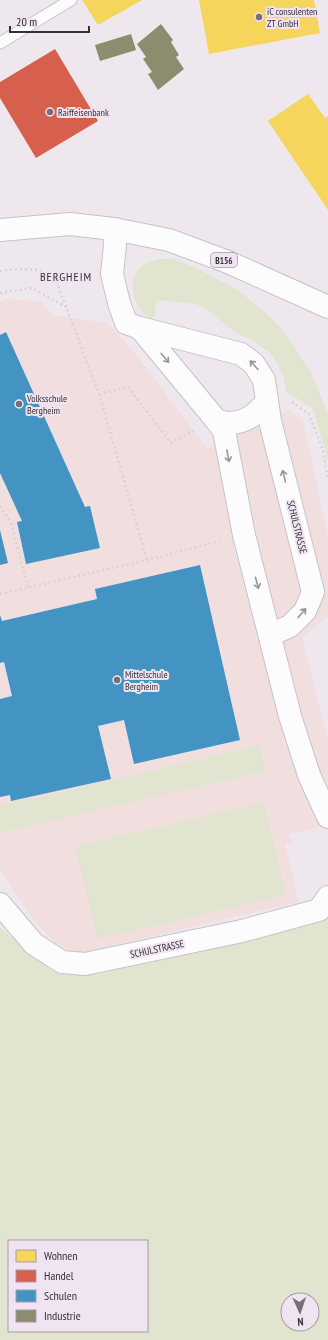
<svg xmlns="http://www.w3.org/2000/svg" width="328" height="1340" viewBox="0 0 328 1340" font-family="'PT Sans Narrow',sans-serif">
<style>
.education{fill:#f1dfe0}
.green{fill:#e1e4cf;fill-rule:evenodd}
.homes{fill:#f6d55c}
.shops{fill:#d6604d}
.schools{fill:#4393c3}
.industry{fill:#8c8c6e}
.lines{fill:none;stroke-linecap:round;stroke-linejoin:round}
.service-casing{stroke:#c8c2c8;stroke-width:13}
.minor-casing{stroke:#c8c2c8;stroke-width:24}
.primary-casing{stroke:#c8c2c8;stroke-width:24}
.path{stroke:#d6d4d6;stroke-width:2.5;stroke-dasharray:2 3;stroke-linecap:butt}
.service{stroke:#fcfcfc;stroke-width:11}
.minor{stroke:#fcfcfc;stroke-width:22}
.primary{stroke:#fcfcfc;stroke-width:22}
.oneway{stroke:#989698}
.poi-dot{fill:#767076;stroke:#f1e4f2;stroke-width:1.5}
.labels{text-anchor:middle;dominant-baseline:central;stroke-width:4;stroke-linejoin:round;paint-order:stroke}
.shield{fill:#f1e4f2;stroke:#6d666e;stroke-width:1}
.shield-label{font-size:9px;font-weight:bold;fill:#353035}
.poi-label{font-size:10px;fill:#353035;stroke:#f1e4f2;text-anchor:start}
.street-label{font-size:10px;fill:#353035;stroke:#f1e4f2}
.quarter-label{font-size:12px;letter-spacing:1px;fill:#353035;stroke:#f1e4f2}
</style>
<rect width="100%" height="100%" fill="#eee8ee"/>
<polygon class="education" points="6,299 40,301 53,315 108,323 138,357 207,449 288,410 303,420 328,537 328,617 302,638 328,739 328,782 325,783 328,790 328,825 289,834 291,843 285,844 299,902 77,954 55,943 34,920 12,889 0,868 0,302"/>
<g class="green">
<path d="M 159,259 L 174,259 L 200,270 L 236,289 L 263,310 L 283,330 L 312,374 L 326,410 L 328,417 L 328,460 L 313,409 L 298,399 L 286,393 L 284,377 L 277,363 L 270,353 L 252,340 L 236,333 L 208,310 L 196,304 L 159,300 L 155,304 L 156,317 L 151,319 C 147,315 142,312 139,308 C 132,298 130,281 137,271 C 142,264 152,261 159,259 Z"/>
<polygon points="260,746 265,771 0,833 0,806"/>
<polygon points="264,802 286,895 98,939 75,847"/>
<path d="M 328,915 L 328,1340 L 0,1340 L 0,928 L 51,967 L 95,975 L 310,925 ZM 9,1241 L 147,1241 L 147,1331 L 9,1331 ZM 288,1300 L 312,1300 L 312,1324 L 288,1324 Z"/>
</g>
<g class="homes">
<polygon points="82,0 142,0 98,25"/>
<polygon points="199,0 314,0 320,33 209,54"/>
<polygon points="308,94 325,118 328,116 328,210 268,121"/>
</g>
<polygon class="shops" points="55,49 98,121 36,158 0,98 0,82"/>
<g class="schools">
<polygon points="6,332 85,507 90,506 100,548 26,564 17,522 22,521 0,473 0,335"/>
<polygon points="0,530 8,563 0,565"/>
<polygon points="200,565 240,740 134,764 124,720 98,726 111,779 11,801 10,795 0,797 0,699 12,696 4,662 0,663 0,615 2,621 97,599 95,589"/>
</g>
<g class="industry">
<polygon points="161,24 173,40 171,42 179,55 176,57 184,69 158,90 148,74 152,72 143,59 146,57 137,44"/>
<polygon points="131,34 136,50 100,61 95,45"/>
</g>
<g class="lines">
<defs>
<polyline id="service" points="0,43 71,0"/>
<g id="minor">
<polyline points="114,229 115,245 112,274 119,303 126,323 140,328 241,354 254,364 264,380 270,421 313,592 305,611 290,626 270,635"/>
<path d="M 140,328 L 216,420 C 220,421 225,423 229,423 C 247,423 257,413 267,401"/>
<polyline points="216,420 224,431 244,535 290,716 309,775 328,817"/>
<polyline points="0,904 34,944 62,962 85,964 242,931 319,910 328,897"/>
</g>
<polyline id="primary" points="0,230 70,224 114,229 169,240 228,262 328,307"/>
</defs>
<use href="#service" class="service-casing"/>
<use href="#minor" class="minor-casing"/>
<use href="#primary" class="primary-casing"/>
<g class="path">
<path d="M 0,271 C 12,269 38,267 48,274 C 51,276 54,280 57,283 L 99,394 L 147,560"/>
<polyline points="0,293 32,288 66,307"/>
<polyline points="99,394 128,387 171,443 194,431"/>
<polyline points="292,402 309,414 323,450 328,479"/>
<polyline points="0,506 11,523 28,587"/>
<polyline points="0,594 147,560 220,541"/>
</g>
<use href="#service" class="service"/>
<use href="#minor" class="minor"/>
<use href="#primary" class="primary"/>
</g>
<defs><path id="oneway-shaft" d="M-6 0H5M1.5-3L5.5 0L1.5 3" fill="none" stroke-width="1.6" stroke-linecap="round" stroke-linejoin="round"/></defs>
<g class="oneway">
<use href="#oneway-shaft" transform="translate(165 358) rotate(50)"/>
<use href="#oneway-shaft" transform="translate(254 365) rotate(-132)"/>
<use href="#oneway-shaft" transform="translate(228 456) rotate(79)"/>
<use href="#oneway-shaft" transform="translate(284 476) rotate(-104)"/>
<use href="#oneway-shaft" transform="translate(257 583) rotate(75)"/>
<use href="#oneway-shaft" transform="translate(302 613) rotate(-49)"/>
</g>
<g class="poi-dot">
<circle cx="259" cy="17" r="4"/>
<circle cx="50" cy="112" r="4"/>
<circle cx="19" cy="404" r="4"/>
<circle cx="117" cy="680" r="4"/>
</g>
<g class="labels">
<rect class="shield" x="211" y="253" width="26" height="14" rx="3"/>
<g class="shield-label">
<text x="224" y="260">B156</text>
</g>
<g class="poi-label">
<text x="267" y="11">iC consulenten<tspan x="267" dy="12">ZT GmbH</tspan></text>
<text x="58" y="112">Raiffeisenbank</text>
<text x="27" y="398">Volksschule<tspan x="27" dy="12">Bergheim</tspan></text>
<text x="125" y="674">Mittelschule<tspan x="125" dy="12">Bergheim</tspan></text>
</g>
<g class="street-label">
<text transform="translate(297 527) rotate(76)">SCHULSTRASSE</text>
<text transform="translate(157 949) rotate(-12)">SCHULSTRASSE</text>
</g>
<g class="quarter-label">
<text x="66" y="276">BERGHEIM</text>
</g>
</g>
<rect x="8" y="1240" width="140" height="92" fill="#f1e4f2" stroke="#a69ca6"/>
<rect x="16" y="1250" width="20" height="12" fill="#f6d55c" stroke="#a69ca6"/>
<text x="44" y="1260" font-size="12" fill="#353035">Wohnen</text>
<rect x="16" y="1270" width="20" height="12" fill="#d6604d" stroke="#a69ca6"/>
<text x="44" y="1280" font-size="12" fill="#353035">Handel</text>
<rect x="16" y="1290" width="20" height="12" fill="#4393c3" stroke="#a69ca6"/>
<text x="44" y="1300" font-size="12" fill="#353035">Schulen</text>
<rect x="16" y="1310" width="20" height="12" fill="#8c8c6e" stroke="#a69ca6"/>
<text x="44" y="1320" font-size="12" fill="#353035">Industrie</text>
<g transform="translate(300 1312) rotate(177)"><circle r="19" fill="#f1e4f2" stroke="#a69ca6"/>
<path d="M0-3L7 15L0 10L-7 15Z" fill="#767076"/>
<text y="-6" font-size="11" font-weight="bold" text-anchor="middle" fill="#353035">N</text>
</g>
<path d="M10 26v6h79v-6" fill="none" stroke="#353035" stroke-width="2"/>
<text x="16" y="26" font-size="12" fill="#353035" stroke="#f1e4f2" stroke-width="3" paint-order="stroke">20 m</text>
</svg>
